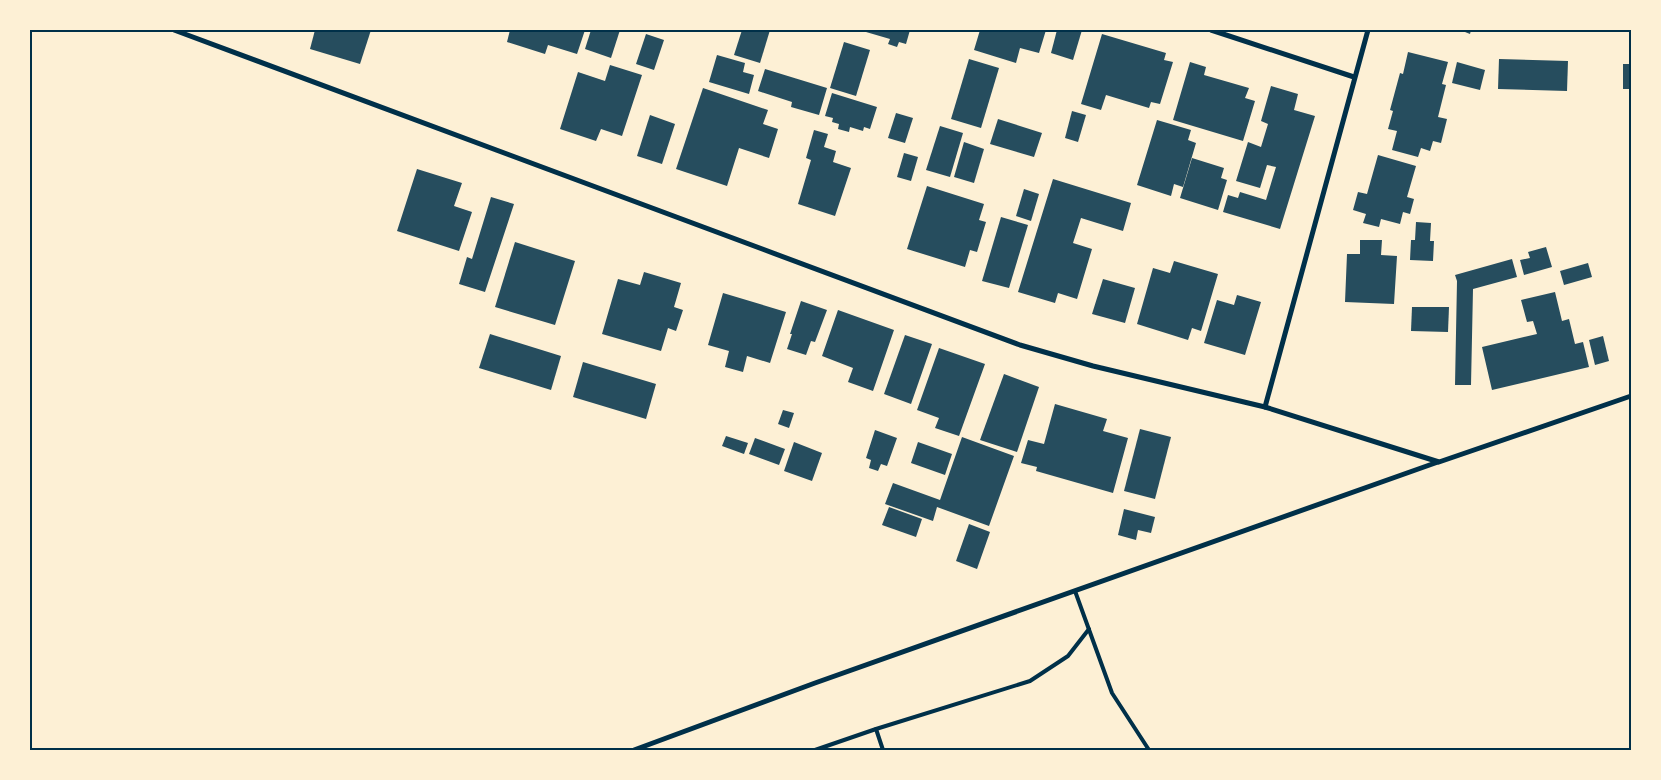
<svg xmlns="http://www.w3.org/2000/svg" width="1661" height="780" viewBox="0 0 1661 780" font-family="Raleway,sans-serif">
<style>
.building{fill:#264d5e}
.lines{fill:none;stroke-linecap:round;stroke-linejoin:round}
.service{stroke:#003049;stroke-width:4}
.minor{stroke:#003049;stroke-width:5}
.neatline{fill:none;stroke:#003049;stroke-width:2}
</style>
<rect width="100%" height="100%" fill="#fdf0d5"/>
<g class="building">
<polygon points="315,30 371,30 360,64 310,49"/>
<polygon points="510,30 585,30 577,54 548,45 545,54 507,42"/>
<polygon points="591,30 620,30 611,58 585,49"/>
<polygon points="742,30 770,30 760,63 734,55"/>
<polygon points="866,30 910,30 906,44 899,42 897,47 888,44 890,39 866,32"/>
<polygon points="980,30 1046,30 1039,53 1020,48 1016,63 974,50"/>
<polygon points="1057,30 1082,30 1073,60 1051,53"/>
<polygon points="1460,30 1471,30 1470,34"/>
<polygon points="646,34 664,40 654,70 636,64"/>
<polygon points="1102,34 1166,53 1164,60 1173,62 1160,104 1151,102 1149,108 1106,95 1101,110 1081,104"/>
<polygon points="844,42 870,50 856,96 830,88"/>
<polygon points="1408,52 1448,62 1442,84 1446,85 1438,117 1447,119 1441,143 1433,141 1430,151 1421,148 1418,157 1392,150 1397,131 1388,129 1393,111 1390,110 1400,73 1403,74"/>
<polygon points="717,55 745,63 743,72 754,75 749,94 709,82"/>
<polygon points="969,59 999,68 981,128 951,119"/>
<polygon points="1499,59 1568,61 1567,91 1498,89"/>
<polygon points="1190,62 1206,67 1204,75 1249,88 1245,98 1255,101 1243,141 1173,120"/>
<polygon points="1457,62 1485,70 1480,90 1452,83"/>
<rect x="1623" y="64" width="8" height="25"/>
<polygon points="610,65 642,75 622,136 601,129 596,141 560,129 578,72 605,81"/>
<polygon points="765,69 827,88 819,115 791,107 792,102 758,91"/>
<polygon points="1271,86 1298,94 1294,110 1315,116 1280,229 1223,212 1228,195 1238,198 1240,192 1266,200 1276,167 1267,165 1260,188 1236,181 1248,142 1261,147 1268,124 1261,121"/>
<polygon points="703,88 768,110 763,124 778,129 769,158 739,148 727,186 676,169"/>
<polygon points="832,93 877,107 870,129 864,127 863,131 850,127 849,132 838,129 839,124 832,122 833,118 825,116"/>
<polygon points="1072,111 1086,115 1078,142 1065,138"/>
<polygon points="896,113 913,118 905,143 888,138"/>
<polygon points="650,115 675,124 662,164 637,156"/>
<polygon points="998,119 1042,133 1034,157 990,144"/>
<polygon points="1157,120 1191,130 1188,140 1196,143 1183,187 1174,184 1171,196 1137,185"/>
<polygon points="940,126 963,133 950,177 926,170"/>
<polygon points="814,130 828,134 824,147 836,151 833,162 851,168 835,216 798,204 811,160 806,158"/>
<polygon points="964,142 984,149 974,183 954,177"/>
<polygon points="904,153 918,157 911,181 897,177"/>
<polygon points="1378,155 1416,166 1407,197 1414,199 1410,214 1403,212 1400,224 1381,219 1379,227 1363,223 1366,214 1353,210 1358,192 1367,194"/>
<polygon points="1192,158 1224,168 1221,178 1227,180 1218,210 1180,198"/>
<polygon points="417,169 462,183 454,206 472,212 459,251 397,231"/>
<polygon points="1053,179 1131,203 1123,231 1081,218 1073,243 1092,249 1077,299 1058,293 1055,303 1018,292"/>
<polygon points="927,186 984,204 979,220 986,222 977,252 970,250 965,267 907,249"/>
<polygon points="1024,189 1039,194 1031,221 1016,216"/>
<polygon points="491,197 514,204 485,292 459,284 467,257 472,259"/>
<polygon points="1001,217 1028,225 1009,288 982,281"/>
<polygon points="1416,222 1431,223 1430,241 1434,241 1433,261 1410,260 1411,240 1415,240"/>
<polygon points="1360,240 1382,240 1381,255 1397,256 1394,304 1345,302 1347,254 1360,254"/>
<polygon points="515,242 575,261 555,325 495,307"/>
<polygon points="1546,247 1552,267 1524,275 1520,260 1530,258 1528,252"/>
<polygon points="1512,259 1517,277 1473,289 1471,385 1455,385 1457,281 1455,275"/>
<polygon points="1174,261 1218,274 1201,331 1192,328 1188,340 1137,324 1153,268 1170,273"/>
<polygon points="1588,263 1592,277 1564,285 1560,271"/>
<polygon points="644,272 681,283 674,307 683,310 676,331 668,328 661,351 602,334 618,279 640,285"/>
<polygon points="1103,279 1135,288 1125,323 1092,314"/>
<polygon points="1555,292 1562,321 1569,319 1575,344 1583,342 1589,367 1492,390 1482,347 1537,334 1533,321 1527,322 1521,300"/>
<polygon points="723,293 786,312 770,363 747,356 743,372 725,367 729,351 708,345"/>
<polygon points="1237,295 1261,302 1245,355 1204,343 1217,300 1234,305"/>
<polygon points="801,301 827,310 815,342 811,341 806,355 787,349 792,334 790,334"/>
<polygon points="1412,307 1449,307 1448,332 1411,331"/>
<polygon points="838,310 894,330 873,391 848,382 853,368 822,356"/>
<polygon points="490,334 561,356 551,390 479,368"/>
<polygon points="905,335 932,344 911,404 884,394"/>
<polygon points="1603,336 1609,361 1595,365 1589,340"/>
<polygon points="939,348 985,364 959,436 935,428 939,418 917,410"/>
<polygon points="583,362 656,384 646,419 573,397"/>
<polygon points="1004,374 1039,387 1017,452 980,440"/>
<polygon points="1055,404 1107,419 1103,431 1128,438 1113,493 1036,471 1037,467 1021,463 1028,440 1044,444"/>
<polygon points="783,410 794,413 789,428 778,424"/>
<polygon points="1140,429 1171,437 1155,499 1124,491"/>
<polygon points="875,430 897,438 887,466 881,464 878,471 869,468 871,460 866,458"/>
<polygon points="726,436 748,443 744,454 722,446"/>
<polygon points="962,437 1014,456 989,526 937,507 933,521 885,504 893,483 940,500"/>
<polygon points="755,438 785,449 779,465 749,454"/>
<polygon points="794,442 822,453 812,481 784,471"/>
<polygon points="918,442 952,454 945,475 911,463"/>
<polygon points="889,507 922,519 916,537 882,525"/>
<polygon points="1124,509 1155,517 1151,533 1138,530 1136,540 1118,535"/>
<polygon points="969,524 990,532 977,569 956,561"/>
</g>
<g class="lines">
<g class="service">
<polyline points="1075,591 1112,693 1149,750"/>
<polyline points="876,729 883,750"/>
<polyline points="815,750 876,729 1030,681 1068,656 1089,629"/>
</g>
<g class="minor">
<polyline points="174,30 1020,345 1093,366 1265,407 1439,462 1631,396"/>
<polyline points="1211,30 1354,77"/>
<polyline points="1265,407 1368,30"/>
<polyline points="634,750 815,683 1438,462"/>
</g>
</g>
<rect width="1661" height="780" fill="none" stroke="#fdf0d5" stroke-width="62"/>
<rect x="31" y="31" width="1599" height="718" class="neatline"/>
</svg>
